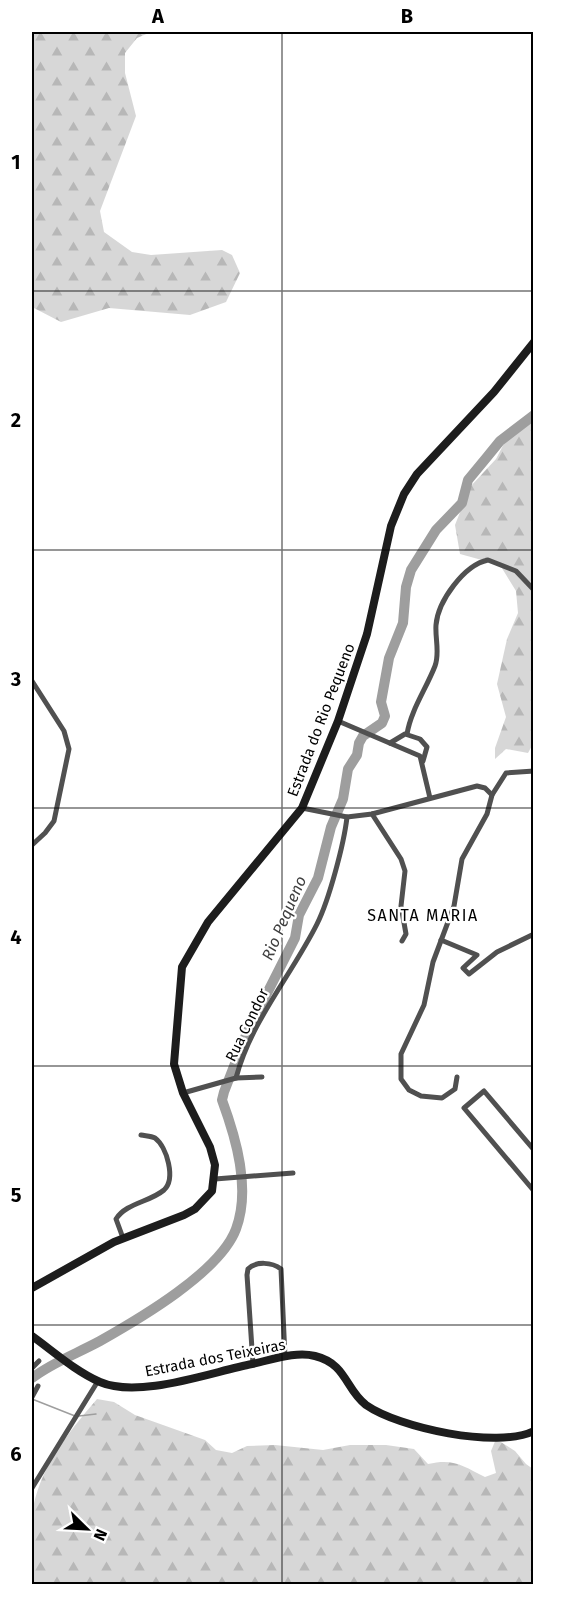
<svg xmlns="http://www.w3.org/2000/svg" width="565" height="1616" viewBox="0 0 565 1616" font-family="'Fira Sans',sans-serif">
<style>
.forest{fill:url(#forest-firs)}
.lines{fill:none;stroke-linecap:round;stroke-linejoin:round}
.stream{stroke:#9e9e9e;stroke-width:1.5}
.river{stroke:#9e9e9e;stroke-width:10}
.street{stroke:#505050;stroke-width:5}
.secondary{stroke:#1d1d1d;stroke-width:8}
.grid{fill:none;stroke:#000;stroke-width:1.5;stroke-opacity:0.55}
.labels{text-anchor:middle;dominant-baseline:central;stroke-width:4.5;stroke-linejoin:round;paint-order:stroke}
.street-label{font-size:15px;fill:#000;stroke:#fff}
.neighbourhood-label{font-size:16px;letter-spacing:1.5px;fill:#000;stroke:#fff}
.water-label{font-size:16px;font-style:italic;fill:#3f3f3f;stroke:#fff}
.neatline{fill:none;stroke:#000;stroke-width:2}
.grid-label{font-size:20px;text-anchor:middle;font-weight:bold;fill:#000}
</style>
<defs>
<pattern id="forest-firs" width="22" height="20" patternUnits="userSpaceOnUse" patternTransform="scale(1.5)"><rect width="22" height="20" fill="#d7d7d7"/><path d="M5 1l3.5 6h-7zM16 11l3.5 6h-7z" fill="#b7b7b7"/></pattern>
</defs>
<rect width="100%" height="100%" fill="#fff"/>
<g class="forest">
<polygon points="32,32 151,32 137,38 125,53 125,73 136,116 100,211 104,232 132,252 151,255 222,250 232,255 240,273 226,302 190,315 109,308 61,322 32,307"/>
<polygon points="533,412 534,742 528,753 506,749 495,759 495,748 506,717 497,684 507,639 518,613 516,591 500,565 460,554 455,525 470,487 496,459 512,428"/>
<path d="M 97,1399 L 114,1402 L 135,1415 L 205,1440 L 216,1450 L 232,1453 L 247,1446 L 275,1445 L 323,1450 L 350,1445 L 386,1445 L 414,1449 L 428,1464 C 454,1458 463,1466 485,1477 L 496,1473 L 491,1451 L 496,1439 L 515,1451 L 526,1464 L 533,1469 L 531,1554 L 533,1584 L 32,1584 C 32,1562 28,1537 32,1515 C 38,1469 68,1433 97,1399 Z"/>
</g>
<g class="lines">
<g class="stream">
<polyline points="32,1399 75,1416"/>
<polyline points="79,1416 96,1414"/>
</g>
<path class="river" d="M 32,1378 C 53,1362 76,1354 100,1341 C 139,1319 220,1272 236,1229 C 251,1189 236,1138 222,1100 L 224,1092 L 246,1035 L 295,938 L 299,915 L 318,878 L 331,827 L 343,799 L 348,769 L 357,755 L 359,743 L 363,736 L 382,723 L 385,716 L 381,702 L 389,658 L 403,623 L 406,587 L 411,570 L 436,530 L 462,503 L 468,480 L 487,457 L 500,441 L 534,415"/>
<g class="street">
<polyline points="32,681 64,731 69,749 54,821 45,833 32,845"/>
<polyline points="338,721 420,756 430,798"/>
<path d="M 407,734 C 411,710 426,689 435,666 C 440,653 435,639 436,625 C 438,601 464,565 488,560 L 516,571 L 534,590"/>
<polyline points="390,743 405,734 420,739 427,747 423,761"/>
<polyline points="302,808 347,817 372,814 477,786 485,788 492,795"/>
<polyline points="372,814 401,859 405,871 401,906 406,934 402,941"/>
<polyline points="441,940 477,955 463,968 469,974 497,952 534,934"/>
<polyline points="457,1077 455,1089 442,1098 421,1096 409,1090 401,1079 401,1054 424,1005 433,962 454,906 462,859 487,814 492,795 506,773 534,771"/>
<path d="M 236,1078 C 251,1021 291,976 317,924 C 329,900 344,844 347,817"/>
<polyline points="183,1093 236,1078 262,1077"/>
<polyline points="534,1150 484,1091 464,1108 534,1191"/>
<polyline points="215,1179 293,1173"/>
<path d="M 123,1238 L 116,1219 C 126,1203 150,1202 164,1190 C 176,1179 167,1147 155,1138 C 151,1136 146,1136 141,1135"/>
<path d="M 253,1364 L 247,1275 L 248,1269 C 256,1261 272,1262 281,1269 L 285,1357"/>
<polyline points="32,1368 39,1361"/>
<polyline points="32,1397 38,1386"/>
<polyline points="32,1488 98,1381"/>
</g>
<g class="secondary">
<polyline points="32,1288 114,1242 184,1215 195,1209 212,1191 215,1165 210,1147 183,1093 174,1064 182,967 208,922 302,808 338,721 367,634 391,526 404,494 417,474 494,392 534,342"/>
<path d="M 32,1336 C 53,1351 75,1371 100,1382 C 139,1399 211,1372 252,1364 C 272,1360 295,1351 315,1356 C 347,1364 345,1389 366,1405 C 399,1428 497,1449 534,1431"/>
</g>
</g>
<path class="grid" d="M 282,32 L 282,1584M 32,291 L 534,291M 32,550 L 534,550M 32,808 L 534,808M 32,1066 L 534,1066M 32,1325 L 534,1325"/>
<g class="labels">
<g class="street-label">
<text transform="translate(321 720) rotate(-69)">Estrada do Rio Pequeno</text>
<text transform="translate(247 1025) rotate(-64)">Rua Condor</text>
<text transform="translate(215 1358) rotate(-11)">Estrada dos Teixeiras</text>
</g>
<g class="neighbourhood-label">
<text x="423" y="915">SANTA MARIA</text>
</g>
<g class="water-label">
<text transform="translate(284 918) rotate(-67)">Rio Pequeno</text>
</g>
</g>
<rect width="565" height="1616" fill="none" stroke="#ffffff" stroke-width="66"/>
<g transform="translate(87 1529) rotate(114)" stroke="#ffffff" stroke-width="4.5" paint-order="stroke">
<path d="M0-4.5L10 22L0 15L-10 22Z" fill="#000000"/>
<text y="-9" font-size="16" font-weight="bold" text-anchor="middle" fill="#000000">N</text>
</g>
<rect x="33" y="33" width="499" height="1550" class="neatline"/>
<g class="grid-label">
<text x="158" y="23">A</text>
<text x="407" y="23">B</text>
<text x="16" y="169">1</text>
<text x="16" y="427">2</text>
<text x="16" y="686">3</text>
<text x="16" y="944">4</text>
<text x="16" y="1202">5</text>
<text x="16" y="1461">6</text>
</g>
</svg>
